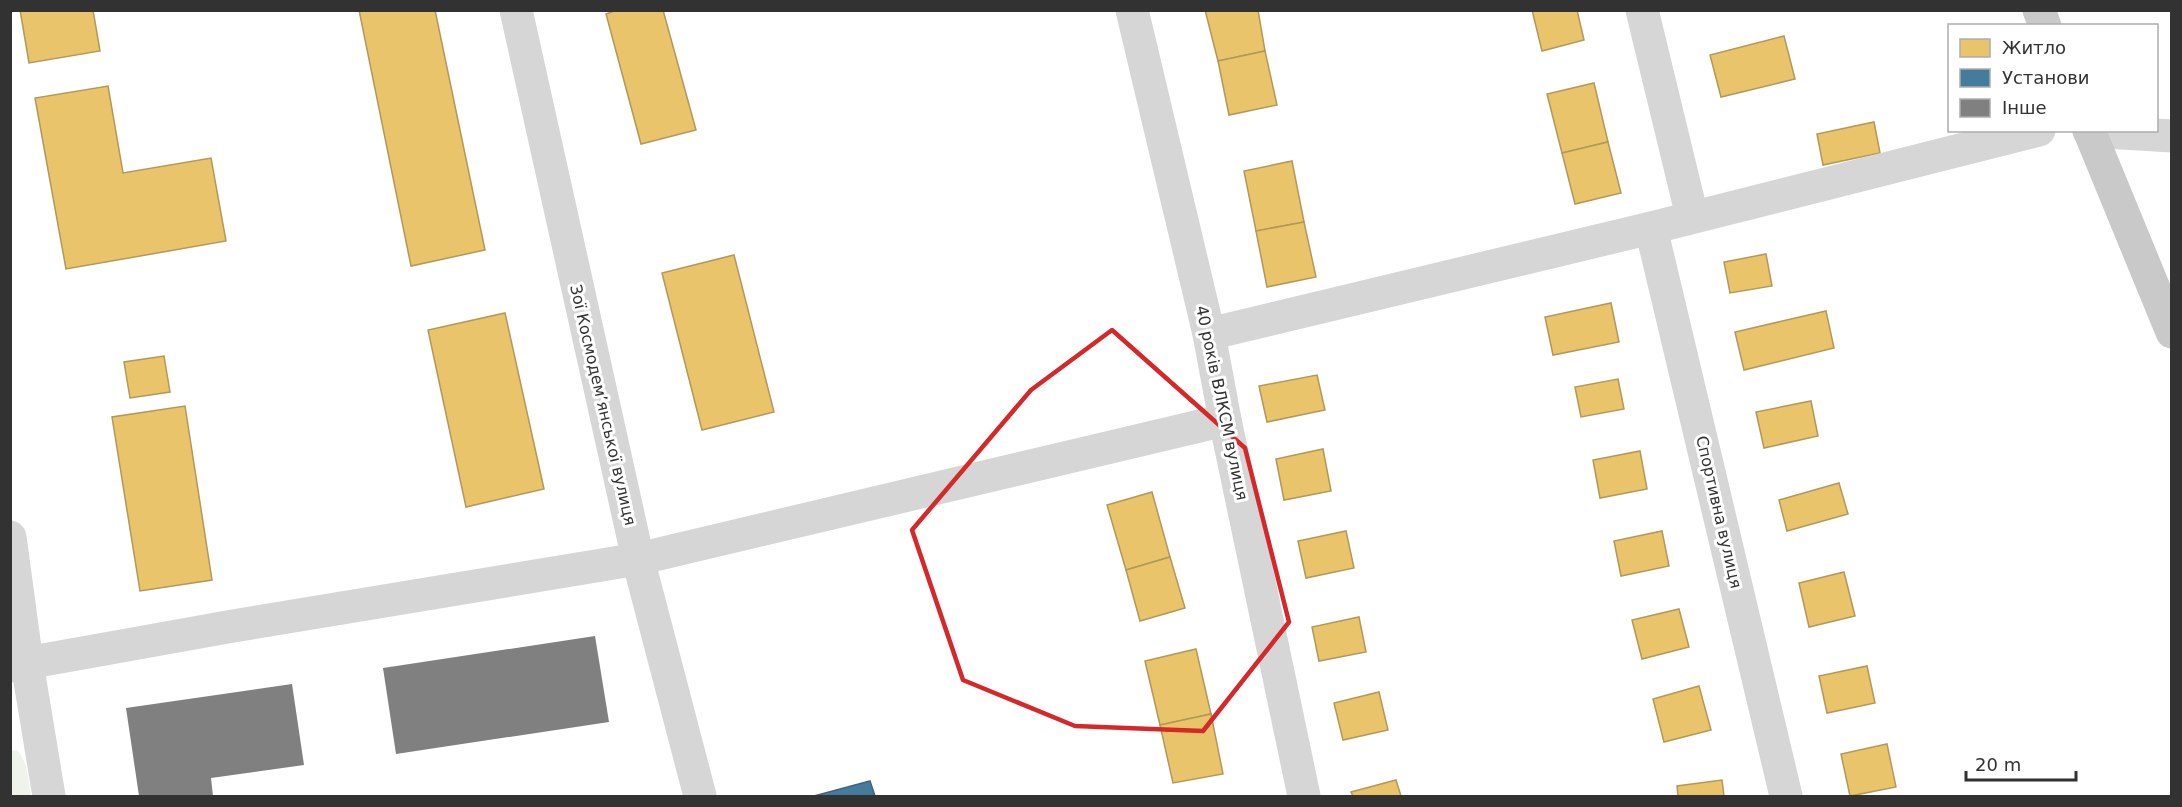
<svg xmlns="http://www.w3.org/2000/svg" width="2182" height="807" viewBox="0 0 2182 807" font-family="'DejaVu Sans',sans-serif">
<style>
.green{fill:#f0f2ec}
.homes{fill:#e9c46a;stroke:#b29859;stroke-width:1.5}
.public{fill:#457b9d;stroke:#3f657d;stroke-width:1.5}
.building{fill:#808080}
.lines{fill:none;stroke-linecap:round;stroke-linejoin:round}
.minor{stroke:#d6d6d6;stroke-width:33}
.major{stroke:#c9c9c9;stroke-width:33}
.marked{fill:none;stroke:#d62828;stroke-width:4.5;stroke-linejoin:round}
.labels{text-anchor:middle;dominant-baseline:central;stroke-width:6;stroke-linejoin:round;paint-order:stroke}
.street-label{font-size:16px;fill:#323232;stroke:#fff}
</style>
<rect width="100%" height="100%" fill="#fff"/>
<path class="green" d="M 17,750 C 28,762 28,780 31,796 L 11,796 L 11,751 Z"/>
<g class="homes">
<polygon points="20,10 93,10 100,51 29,63"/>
<polygon points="359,10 435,10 485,250 411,266"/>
<polygon points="617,10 663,10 696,130 641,144 606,14"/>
<polygon points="1205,10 1258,10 1265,51 1218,61"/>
<polygon points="1532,10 1577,10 1584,40 1542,51"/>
<polygon points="1784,36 1795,79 1721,97 1710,55"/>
<polygon points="1265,51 1277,105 1229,115 1218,61"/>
<polygon points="1594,83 1608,142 1562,153 1547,94"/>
<polygon points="108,86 123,173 211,158 226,241 66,269 35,98"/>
<polygon points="1874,122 1880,153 1823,165 1817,134"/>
<polygon points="1608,142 1621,193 1575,204 1562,153"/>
<polygon points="1292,161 1304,222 1256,231 1244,171"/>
<polygon points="1304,222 1316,277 1267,287 1256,231"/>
<polygon points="1766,254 1772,286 1730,293 1724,262"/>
<polygon points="734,255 774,412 702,430 662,273"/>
<polygon points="1611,303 1619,342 1553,355 1545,317"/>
<polygon points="1826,311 1834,348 1744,370 1735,332"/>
<polygon points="505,313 544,489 466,507 428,330"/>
<polygon points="164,356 170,392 130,398 124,362"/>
<polygon points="1317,375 1325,410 1267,422 1259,386"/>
<polygon points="1618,379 1624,409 1581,417 1575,387"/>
<polygon points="1811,401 1818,436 1764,448 1756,412"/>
<polygon points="185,406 212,580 140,591 112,417"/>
<polygon points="1323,449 1331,491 1284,500 1276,459"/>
<polygon points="1640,451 1647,489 1600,498 1593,460"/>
<polygon points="1839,483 1848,514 1787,531 1779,500"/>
<polygon points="1152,492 1170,557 1126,570 1107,505"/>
<polygon points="1346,531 1354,568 1306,578 1298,541"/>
<polygon points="1662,531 1669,566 1621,576 1614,541"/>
<polygon points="1170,557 1185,608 1140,621 1126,570"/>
<polygon points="1844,572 1855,616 1809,627 1799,583"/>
<polygon points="1679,609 1689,647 1642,659 1632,620"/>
<polygon points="1359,617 1366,652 1319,661 1312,627"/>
<polygon points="1196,649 1211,714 1160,725 1145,661"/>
<polygon points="1867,666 1875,703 1827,713 1819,676"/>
<polygon points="1699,686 1711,730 1664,742 1653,699"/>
<polygon points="1379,692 1388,730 1343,740 1334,703"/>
<polygon points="1211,714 1223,774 1173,783 1160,725"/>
<polygon points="1887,744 1896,787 1850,796 1841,754"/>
<polygon points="1396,780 1401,796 1353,796 1351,792"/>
<polygon points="1722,780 1724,796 1678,796 1677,786"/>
</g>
<polygon class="public" points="870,781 875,796 814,796"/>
<g class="building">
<polygon points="595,636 609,722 396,754 383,668"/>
<polygon points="292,684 304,765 211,778 213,796 139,796 126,708"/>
</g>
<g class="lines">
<g class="minor">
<polyline points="516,10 638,559 700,796"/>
<polyline points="1132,10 1209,334 1225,420 1304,796"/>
<polyline points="1642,10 1692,216"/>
<polyline points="2089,131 2172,136"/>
<polyline points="1651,228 1786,796"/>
<polyline points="1209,334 1651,228 2039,130"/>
<polyline points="10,537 27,663 49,796"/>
<polyline points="10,666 233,626 638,559 1225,420"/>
</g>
<g class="major">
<polyline points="2039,10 2045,26"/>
<polyline points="2089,130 2172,332"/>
</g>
</g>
<path class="marked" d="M 1112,330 L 1245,448 L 1289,622 L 1203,731 L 1075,726 L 963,680 L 912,530 L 1031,390 Z"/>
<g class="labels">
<g class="street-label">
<text transform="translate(1222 403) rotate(78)">40 років ВЛКСМ вулиця</text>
<text transform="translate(603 405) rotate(77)">Зої Космодем’янської вулиця</text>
<text transform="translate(1719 512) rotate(77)">Спортивна вулиця</text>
</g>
</g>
<rect width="2182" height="807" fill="none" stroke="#323232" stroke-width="24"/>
<rect x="1948" y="24" width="210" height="108" fill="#ffffff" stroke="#adadad" stroke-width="1.5"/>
<rect x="1960" y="39" width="30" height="18" fill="#e9c46a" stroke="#adadad" stroke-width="1.5"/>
<text x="2002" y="54" font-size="18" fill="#323232">Житло</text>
<rect x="1960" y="69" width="30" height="18" fill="#457b9d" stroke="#adadad" stroke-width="1.5"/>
<text x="2002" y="84" font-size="18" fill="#323232">Установи</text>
<rect x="1960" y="99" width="30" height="18" fill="#808080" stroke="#adadad" stroke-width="1.5"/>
<text x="2002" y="114" font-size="18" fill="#323232">Інше</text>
<path d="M1966 771v9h110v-9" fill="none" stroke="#323232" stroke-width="3"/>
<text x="1975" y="771" font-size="18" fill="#323232" stroke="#ffffff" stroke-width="4.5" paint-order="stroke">20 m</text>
</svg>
